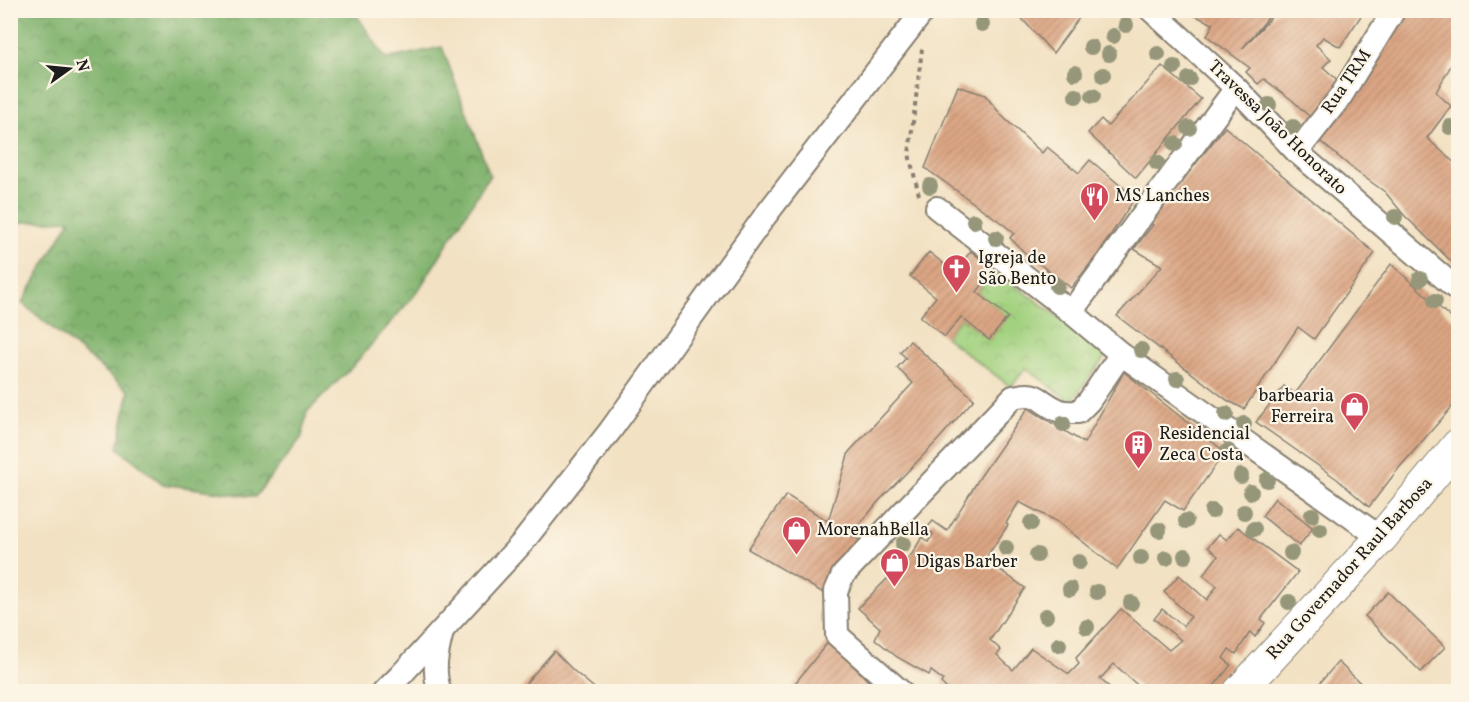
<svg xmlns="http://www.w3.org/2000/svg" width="1469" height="702" viewBox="0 0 1469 702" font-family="Vollkorn,serif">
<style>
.forest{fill:url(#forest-crowns);stroke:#4e6845;stroke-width:1.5}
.park{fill:url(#park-crowns);stroke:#5f764e;stroke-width:1.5}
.building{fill:url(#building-hatch)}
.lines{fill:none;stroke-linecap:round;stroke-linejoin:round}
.street-casing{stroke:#877e6f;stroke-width:26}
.secondary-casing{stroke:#877e6f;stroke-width:34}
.path{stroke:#877e6f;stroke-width:4;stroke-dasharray:4.5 4.5;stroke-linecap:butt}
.street{stroke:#fff;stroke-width:22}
.secondary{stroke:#fff;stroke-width:32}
.tree{fill:#96977a}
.labels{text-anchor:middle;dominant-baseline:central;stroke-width:4.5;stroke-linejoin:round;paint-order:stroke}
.street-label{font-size:18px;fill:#1c1c1c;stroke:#fcf5e5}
.poi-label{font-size:18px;fill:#1c1c1c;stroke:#fcf5e5;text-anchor:start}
</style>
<defs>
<pattern id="forest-crowns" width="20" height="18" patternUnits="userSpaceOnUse" patternTransform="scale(1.5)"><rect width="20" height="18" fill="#81b36e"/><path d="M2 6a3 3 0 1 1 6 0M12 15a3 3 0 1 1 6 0" fill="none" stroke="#69915a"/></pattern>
<pattern id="park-crowns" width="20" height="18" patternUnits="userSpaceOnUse" patternTransform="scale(1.5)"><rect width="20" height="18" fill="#a2d17f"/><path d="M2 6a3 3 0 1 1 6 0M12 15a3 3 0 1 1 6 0" fill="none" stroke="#8bb36d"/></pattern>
<pattern id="building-hatch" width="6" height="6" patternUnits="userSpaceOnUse" patternTransform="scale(1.5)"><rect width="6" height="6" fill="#dba684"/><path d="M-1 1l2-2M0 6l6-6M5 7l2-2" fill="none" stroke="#bb8e71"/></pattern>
</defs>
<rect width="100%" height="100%" fill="#fcf5e5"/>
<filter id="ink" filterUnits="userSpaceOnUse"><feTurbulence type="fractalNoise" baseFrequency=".0167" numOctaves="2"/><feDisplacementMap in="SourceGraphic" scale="12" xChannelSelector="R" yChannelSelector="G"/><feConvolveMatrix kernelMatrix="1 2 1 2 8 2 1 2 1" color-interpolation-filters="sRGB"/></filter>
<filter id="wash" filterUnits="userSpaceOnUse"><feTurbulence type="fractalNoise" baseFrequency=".008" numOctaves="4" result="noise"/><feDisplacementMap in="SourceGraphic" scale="24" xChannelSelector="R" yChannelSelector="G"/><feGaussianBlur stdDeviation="1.35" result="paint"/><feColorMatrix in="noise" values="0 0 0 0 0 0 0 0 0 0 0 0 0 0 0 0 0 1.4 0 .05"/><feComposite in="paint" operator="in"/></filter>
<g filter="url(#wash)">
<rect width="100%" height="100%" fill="#f2e1c2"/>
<polygon class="forest" points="10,11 354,11 386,59 442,47 490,175 418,291 352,367 307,412 302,437 255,497 163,484 118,448 129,391 22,303 70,220 11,223"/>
<polygon class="park" points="994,270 1108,353 1071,402 1026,368 1011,387 945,337 961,317 989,340 1007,317 977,292"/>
<g id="blocks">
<g class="building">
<polygon points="1014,10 1085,10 1053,53"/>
<polygon points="1183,10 1269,10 1272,13 1242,49 1278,10 1365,10 1340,47 1323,37 1316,45 1331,59 1323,67 1343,85 1313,120 1292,100 1264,79 1258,84 1246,72 1250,68 1207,36 1213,24"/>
<polygon points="1406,10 1458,10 1458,53 1436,92 1451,106 1427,138 1458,166 1458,268 1404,215 1385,192 1357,172 1315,137"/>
<polygon points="1162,66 1201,99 1136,178 1088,133 1101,119 1108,126"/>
<polygon points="958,86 985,95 1002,116 1042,153 1047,147 1079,173 1090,160 1135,198 1098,254 1071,288 1024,252 1010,238 1014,233 1003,224 925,168"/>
<polygon points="1225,127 1375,253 1314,339 1298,327 1244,409 1227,400 1117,316 1162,266 1134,249 1153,225 1149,222 1160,208 1162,210 1177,187"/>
<polygon points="971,251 994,270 977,292 1008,317 989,340 961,317 945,337 920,317 936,297 910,276 929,252 954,272"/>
<polygon points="1391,264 1458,324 1458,400 1399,468 1369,507 1337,479 1256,422 1284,386 1295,394"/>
<polygon points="910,341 974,399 938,440 878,502 851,535 860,541 825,594 748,549 786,495 828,521 849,452 913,383 897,368 906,358 900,352"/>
<polygon points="1124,372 1225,452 1183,511 1165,500 1117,569 1058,522 1019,502 1006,523 1008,525 985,559 1025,588 990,640 1001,650 997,655 1013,670 1031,648 1069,674 1079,664 1076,658 1121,609 1169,650 1181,640 1154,619 1162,609 1183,626 1191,617 1164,592 1179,575 1207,600 1217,586 1203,575 1218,556 1208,547 1219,534 1227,540 1238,527 1298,572 1261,619 1265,623 1255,637 1250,632 1236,654 1229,649 1223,658 1231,665 1209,692 1145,692 1114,664 1100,679 1115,692 950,692 941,683 943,680 931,671 929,675 897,657 875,639 880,628 858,608 912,554 922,537 928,542 933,534 926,529 933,521 947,531 980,477 1028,408 1084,443"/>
<polygon points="1275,498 1313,528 1299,546 1262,516"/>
<polygon points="1388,592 1445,647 1421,672 1365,616"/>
<polygon points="829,641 879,692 788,692"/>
<polygon points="554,651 574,671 599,692 518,692"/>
<polygon points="1338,662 1370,692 1312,692"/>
</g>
</g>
</g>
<g filter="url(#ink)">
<use href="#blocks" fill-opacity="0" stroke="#877e6f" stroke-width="1.5"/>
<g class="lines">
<defs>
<g id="street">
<polyline points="1151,10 1236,88 1297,152 1458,290"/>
<polyline points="1297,152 1341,96 1394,10"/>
<polyline points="937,208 1071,312 1121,354 1381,538"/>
<polyline points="1071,312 1236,88"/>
<polyline points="384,692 399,677 523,542 610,431 765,216 924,10"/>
<path d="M 440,692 C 432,671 437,652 442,632"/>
<path d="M 901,692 L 837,635 L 836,591 L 843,575 L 1013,397 C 1040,391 1036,400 1058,410 C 1063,413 1072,412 1078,412 L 1089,401 L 1121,354"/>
</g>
<polyline id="secondary" points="1239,692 1381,538 1458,445"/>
</defs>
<use href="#street" class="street-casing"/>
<use href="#secondary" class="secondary-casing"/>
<polyline class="path" points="919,195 909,154 922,49"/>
<use href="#street" class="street"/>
<use href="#secondary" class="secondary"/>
</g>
<g class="tree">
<circle cx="982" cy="24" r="8"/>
<circle cx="1126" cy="25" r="8"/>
<circle cx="1113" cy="36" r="8"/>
<circle cx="1091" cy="47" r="8"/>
<circle cx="1109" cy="54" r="8"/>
<circle cx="1158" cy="54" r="8"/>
<circle cx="1174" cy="67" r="8"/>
<circle cx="1075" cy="73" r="8"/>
<circle cx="1103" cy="75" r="8"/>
<circle cx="1189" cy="79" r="8"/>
<circle cx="1076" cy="96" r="8"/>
<circle cx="1093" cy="96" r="8"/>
<circle cx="1269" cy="105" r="8"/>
<circle cx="1293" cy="127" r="8"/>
<circle cx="1450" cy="127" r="8"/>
<circle cx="1189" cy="128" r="8"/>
<circle cx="1175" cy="144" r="8"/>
<circle cx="1157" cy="163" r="8"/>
<circle cx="930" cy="186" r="8"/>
<circle cx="1395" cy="217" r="8"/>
<circle cx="974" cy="221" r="8"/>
<circle cx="996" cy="238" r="8"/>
<circle cx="1420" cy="279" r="8"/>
<circle cx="1057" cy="286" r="8"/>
<circle cx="1435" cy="301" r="8"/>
<circle cx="1141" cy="350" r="8"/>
<circle cx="1177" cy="379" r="8"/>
<circle cx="1226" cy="414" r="8"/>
<circle cx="1063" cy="424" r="8"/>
<circle cx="1244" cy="424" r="8"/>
<circle cx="1228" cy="451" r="8"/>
<circle cx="1241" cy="476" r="8"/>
<circle cx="1267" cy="480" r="8"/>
<circle cx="1251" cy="492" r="8"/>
<circle cx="1212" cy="511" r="8"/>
<circle cx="1244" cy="512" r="8"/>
<circle cx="1312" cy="515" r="8"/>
<circle cx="1186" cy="521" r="8"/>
<circle cx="1031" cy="523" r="8"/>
<circle cx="1254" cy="529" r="8"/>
<circle cx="1159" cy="530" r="8"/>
<circle cx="1320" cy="530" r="8"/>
<circle cx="903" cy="544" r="8"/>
<circle cx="1006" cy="548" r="8"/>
<circle cx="1291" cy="553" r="8"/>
<circle cx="1037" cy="555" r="8"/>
<circle cx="1185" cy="556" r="8"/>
<circle cx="1141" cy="558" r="8"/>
<circle cx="1166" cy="558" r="8"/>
<circle cx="1079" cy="562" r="8"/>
<circle cx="1070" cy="589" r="8"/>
<circle cx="1097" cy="592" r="8"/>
<circle cx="1289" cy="602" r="8"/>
<circle cx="1131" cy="603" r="8"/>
<circle cx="1046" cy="616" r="8"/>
<circle cx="1087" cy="627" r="8"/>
<circle cx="1059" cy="645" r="8"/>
</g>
</g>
<defs>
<symbol id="restaurant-pin" viewBox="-11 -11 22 30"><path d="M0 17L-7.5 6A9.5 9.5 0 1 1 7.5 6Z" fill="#d1495b" stroke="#fcf5e5"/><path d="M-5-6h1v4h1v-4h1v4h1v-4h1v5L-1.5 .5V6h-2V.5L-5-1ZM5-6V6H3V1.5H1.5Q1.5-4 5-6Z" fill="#fff"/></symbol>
<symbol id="church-pin" viewBox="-11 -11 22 30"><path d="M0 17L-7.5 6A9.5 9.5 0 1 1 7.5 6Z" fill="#d1495b" stroke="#fcf5e5"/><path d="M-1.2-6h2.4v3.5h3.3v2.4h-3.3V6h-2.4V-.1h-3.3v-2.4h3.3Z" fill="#fff"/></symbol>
<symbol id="shop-pin" viewBox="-11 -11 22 30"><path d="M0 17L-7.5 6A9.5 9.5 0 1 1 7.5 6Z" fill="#d1495b" stroke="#fcf5e5"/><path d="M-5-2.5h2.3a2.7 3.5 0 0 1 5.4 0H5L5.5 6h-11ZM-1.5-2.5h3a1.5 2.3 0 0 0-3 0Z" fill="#fff"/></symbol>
<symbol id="building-pin" viewBox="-11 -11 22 30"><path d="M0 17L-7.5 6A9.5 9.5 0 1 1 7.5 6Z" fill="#d1495b" stroke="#fcf5e5"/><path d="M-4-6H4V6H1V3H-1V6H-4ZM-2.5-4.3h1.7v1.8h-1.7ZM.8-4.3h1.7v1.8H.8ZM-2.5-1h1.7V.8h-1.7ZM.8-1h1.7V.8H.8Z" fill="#fff"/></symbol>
</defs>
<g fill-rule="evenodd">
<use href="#restaurant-pin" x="1078" y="180" width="33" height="45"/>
<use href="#church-pin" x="940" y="252" width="33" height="45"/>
<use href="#shop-pin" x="1338" y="390" width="33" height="45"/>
<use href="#building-pin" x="1122" y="428" width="33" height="45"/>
<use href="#shop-pin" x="780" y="514" width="33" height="45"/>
<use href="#shop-pin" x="878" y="546" width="33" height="45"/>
</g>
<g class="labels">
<g class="street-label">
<text transform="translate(1347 82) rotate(-56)">Rua TRM</text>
<text transform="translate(1277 128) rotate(44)">Travessa João Honorato</text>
<text transform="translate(1350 569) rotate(-48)">Rua Governador Raul Barbosa</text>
</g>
<g class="poi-label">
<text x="1115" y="196">MS Lanches</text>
<text x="978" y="258">Igreja de<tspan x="978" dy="21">São Bento</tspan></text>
<text x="1334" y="396" text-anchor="end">barbearia<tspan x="1334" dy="21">Ferreira</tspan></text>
<text x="1159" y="434">Residencial<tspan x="1159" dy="21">Zeca Costa</tspan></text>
<text x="817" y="530">MorenahBella</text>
<text x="916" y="562">Digas Barber</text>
</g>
</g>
<rect width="1469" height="702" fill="none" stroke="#fcf5e5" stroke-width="36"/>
<g transform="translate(69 69) rotate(75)" stroke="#fcf5e5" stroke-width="4.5" paint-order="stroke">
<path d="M0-4.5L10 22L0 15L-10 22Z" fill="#1c1c1c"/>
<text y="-9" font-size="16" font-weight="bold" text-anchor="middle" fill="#1c1c1c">N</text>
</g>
</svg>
